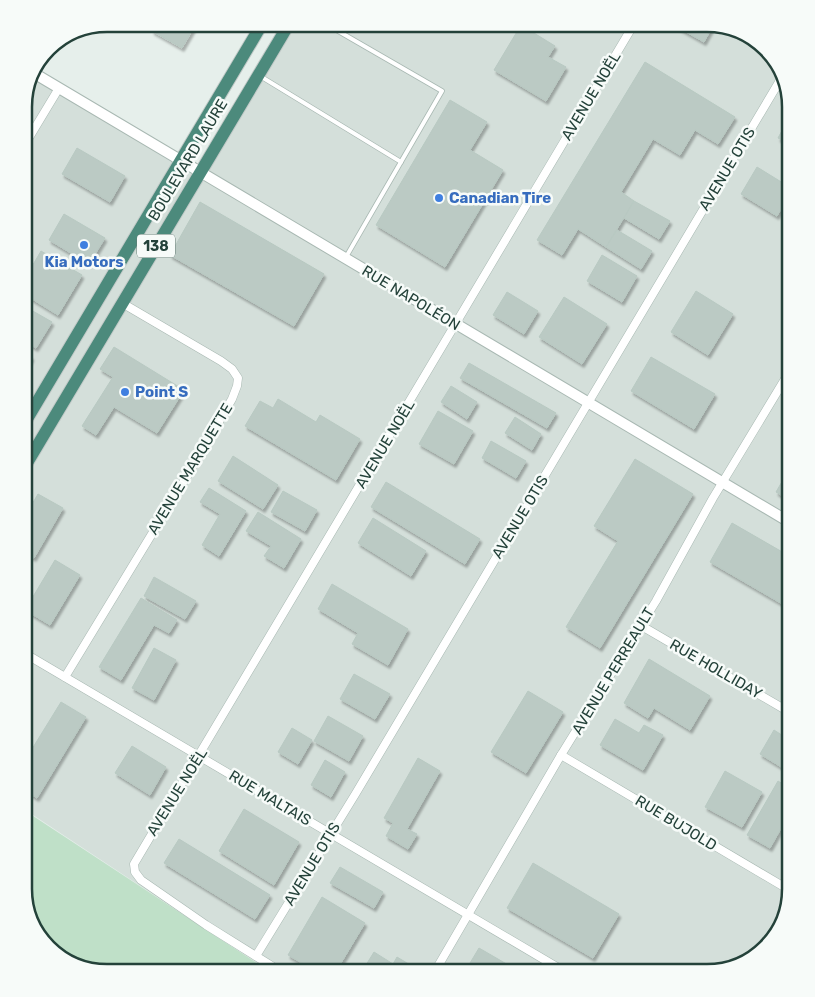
<svg xmlns="http://www.w3.org/2000/svg" width="815" height="997" viewBox="0 0 815 997" font-family="Rubik,sans-serif">
<style>
.built{fill:#d4dfda}
.green{fill:#bfe0c8}
.building{fill:#bbcac4;stroke:#b8c9c2;filter:url(#shadow)}
.lines{fill:none;stroke-linecap:round;stroke-linejoin:round}
.service-casing{stroke:#a8b8b2;stroke-width:5.5}
.minor-casing{stroke:#a8b8b2;stroke-width:9}
.tertiary-casing{stroke:#a8b8b2;stroke-width:12}
.trunk-casing{stroke:#c2cac8;stroke-width:14}
.service{stroke:#fff;stroke-width:4}
.minor{stroke:#fff;stroke-width:8}
.tertiary{stroke:#fff;stroke-width:10}
.trunk{stroke:#4c8a7c;stroke-width:12}
.shop-dot{fill:#3f7fe0;stroke:#f7fbf9;stroke-width:2}
.labels{text-anchor:middle;dominant-baseline:central;stroke-width:5;stroke-linejoin:round;paint-order:stroke}
.shield{fill:#f7fbf9;stroke:#637a73;stroke-width:1}
.shield-label{font-size:14px;font-weight:bold;fill:#24423a}
.street-label{font-size:15px;fill:#24423a;stroke:#f7fbf9}
.shop-label{font-size:15px;font-weight:bold;fill:#366cbe;stroke:#f7fbf9;text-anchor:start}
.rim{fill:none;stroke:#24423a;stroke-width:2.5}
</style>
<defs>
<filter id="shadow"><feDropShadow dx="2" dy="3.5" stdDeviation="1" flood-color="#0004"/></filter>
</defs>
<rect width="100%" height="100%" fill="#e6efeb"/>
<polygon class="built" points="289,24 713,24 749,35 777,61 791,107 791,890 780,931 754,959 708,973 272,973 24,809 24,102 32,71 200,172"/>
<polygon class="green" points="24,810 272,973 107,973 66,962 38,936 24,890"/>
<g class="building">
<polygon points="156,24 196,24 182,48 152,31"/>
<polygon points="672,24 714,24 704,42"/>
<polygon points="521,25 555,46 548,57 566,67 546,101 494,70"/>
<polygon points="645,62 735,117 718,144 695,130 680,155 653,139 621,192 634,201 606,247 578,229 562,255 537,240"/>
<polygon points="450,100 487,122 470,150 503,170 445,267 376,225"/>
<polygon points="791,114 791,145 778,138"/>
<polygon points="77,148 125,176 110,202 62,174"/>
<polygon points="757,167 791,188 791,192 777,216 741,194"/>
<polygon points="634,201 670,221 659,239 624,218"/>
<polygon points="200,202 324,274 294,326 170,255"/>
<polygon points="64,214 105,238 89,264 49,240"/>
<polygon points="617,230 652,251 641,269 606,247"/>
<polygon points="41,251 82,275 58,315 24,294 24,280"/>
<polygon points="602,255 637,276 622,302 587,281"/>
<polygon points="696,291 733,314 708,355 671,332"/>
<polygon points="507,292 538,311 524,334 493,315"/>
<polygon points="564,297 607,324 582,364 539,337"/>
<polygon points="24,306 52,322 36,348 24,341"/>
<polygon points="114,347 184,390 157,433 114,407 96,435 82,426 113,377 100,369"/>
<polygon points="24,352 32,357 24,372"/>
<polygon points="651,357 715,394 694,429 631,391"/>
<polygon points="469,363 556,413 547,428 460,378"/>
<polygon points="451,386 477,402 467,419 441,402"/>
<polygon points="278,399 316,422 320,415 360,439 336,480 245,426 260,401 273,408"/>
<polygon points="438,411 473,431 454,464 419,444"/>
<polygon points="515,417 541,434 532,450 505,433"/>
<polygon points="791,420 791,438 784,434"/>
<polygon points="491,441 526,461 516,478 482,458"/>
<polygon points="233,456 278,485 263,509 218,481"/>
<polygon points="635,459 693,494 600,648 566,627 618,541 594,526"/>
<polygon points="787,473 791,475 791,501 776,492"/>
<polygon points="386,482 480,539 465,564 371,507"/>
<polygon points="209,488 246,511 219,556 202,545 220,514 200,502"/>
<polygon points="283,491 317,510 305,531 271,512"/>
<polygon points="38,494 63,508 34,558 24,552 24,518"/>
<polygon points="258,512 301,539 284,568 264,556 271,546 246,531"/>
<polygon points="373,518 426,551 411,576 358,543"/>
<polygon points="732,523 791,557 791,609 710,562"/>
<polygon points="55,560 80,575 50,625 25,610"/>
<polygon points="154,577 196,601 185,619 144,596"/>
<polygon points="332,584 408,629 388,665 352,644 358,633 318,609"/>
<polygon points="141,598 177,620 169,633 154,625 121,680 99,667"/>
<polygon points="154,648 176,660 154,700 132,688"/>
<polygon points="649,659 710,696 690,730 654,708 648,718 624,703"/>
<polygon points="354,674 390,694 375,719 340,699"/>
<polygon points="528,691 563,712 526,773 491,752"/>
<polygon points="61,702 86,717 37,798 24,790 24,762"/>
<polygon points="328,716 363,736 349,761 314,741"/>
<polygon points="615,719 639,733 644,725 663,735 643,770 600,745"/>
<polygon points="292,728 312,740 298,764 278,752"/>
<polygon points="774,730 791,741 791,773 760,754"/>
<polygon points="132,746 166,767 150,795 115,773"/>
<polygon points="418,758 440,771 407,829 417,834 408,849 386,836 393,823 384,818"/>
<polygon points="325,760 345,772 331,797 311,785"/>
<polygon points="725,771 762,792 742,827 705,807"/>
<polygon points="778,781 791,789 791,827 784,823 770,848 747,835"/>
<polygon points="244,809 299,842 274,885 219,851"/>
<polygon points="179,839 270,895 255,919 164,863"/>
<polygon points="533,863 619,914 593,958 507,908"/>
<polygon points="340,867 383,892 374,908 330,883"/>
<polygon points="322,897 365,923 335,973 319,973 288,955"/>
<polygon points="479,948 510,966 506,973 464,973"/>
<polygon points="374,952 393,964 397,957 412,966 407,973 361,973"/>
</g>
<g class="lines">
<defs>
<g id="service">
<polyline points="326,24 442,91 346,257"/>
<polyline points="260,76 401,162"/>
</g>
<g id="minor">
<polyline points="24,146 59,88"/>
<polyline points="640,625 791,713"/>
<polyline points="24,653 567,973"/>
<polyline points="65,677 198,458 232,399 237,386 238,378 232,369 221,361 122,303"/>
<polyline points="561,755 791,891"/>
<polyline points="256,956 356,793 782,77"/>
<polyline points="283,973 206,925 141,880 135,872 134,864 634,24"/>
<polyline points="434,973 561,755 656,601 713,498 791,369"/>
</g>
<polyline id="tertiary" points="32,72 791,523"/>
<g id="trunk">
<polyline points="24,424 262,24"/>
<polyline points="24,468 289,24"/>
</g>
</defs>
<use href="#service" class="service-casing"/>
<use href="#minor" class="minor-casing"/>
<use href="#tertiary" class="tertiary-casing"/>
<use href="#trunk" class="trunk-casing"/>
<use href="#service" class="service"/>
<use href="#minor" class="minor"/>
<use href="#tertiary" class="tertiary"/>
<use href="#trunk" class="trunk"/>
</g>
<g class="shop-dot">
<circle cx="439" cy="198" r="5"/>
<circle cx="84" cy="245" r="5"/>
<circle cx="125" cy="392" r="5"/>
</g>
<g class="labels">
<rect class="shield" x="137" y="234.5" width="38" height="23" rx="4"/>
<g class="shield-label">
<text x="156" y="246">138</text>
</g>
<g class="street-label">
<text transform="translate(591 96) rotate(-59)">AVENUE NOËL</text>
<text transform="translate(188 160) rotate(-59)">BOULEVARD LAURE</text>
<text transform="translate(727 169) rotate(-59)">AVENUE OTIS</text>
<text transform="translate(411 298) rotate(31)">RUE NAPOLÉON</text>
<text transform="translate(385 444) rotate(-59)">AVENUE NOËL</text>
<text transform="translate(190 469) rotate(-59)">AVENUE MARQUETTE</text>
<text transform="translate(520 517) rotate(-59)">AVENUE OTIS</text>
<text transform="translate(716 669) rotate(30)">RUE HOLLIDAY</text>
<text transform="translate(613 671) rotate(-59)">AVENUE PERREAULT</text>
<text transform="translate(177 792) rotate(-58)">AVENUE NOËL</text>
<text transform="translate(270 798) rotate(31)">RUE MALTAIS</text>
<text transform="translate(676 823) rotate(31)">RUE BUJOLD</text>
<text transform="translate(312 864) rotate(-59)">AVENUE OTIS</text>
</g>
<g class="shop-label">
<text x="449" y="198">Canadian Tire</text>
<text x="84" y="262" text-anchor="middle">Kia Motors</text>
<text x="135" y="392">Point S</text>
</g>
</g>
<path d="M0 0H815V997H0ZM107 32H707A75 75 0 0 1 782 107V889A75 75 0 0 1 707 964H107A75 75 0 0 1 32 889V107A75 75 0 0 1 107 32Z" fill="#f7fbf9" fill-rule="evenodd"/>
<path class="rim" d="M107 32H707A75 75 0 0 1 782 107V889A75 75 0 0 1 707 964H107A75 75 0 0 1 32 889V107A75 75 0 0 1 107 32Z"/>
</svg>
